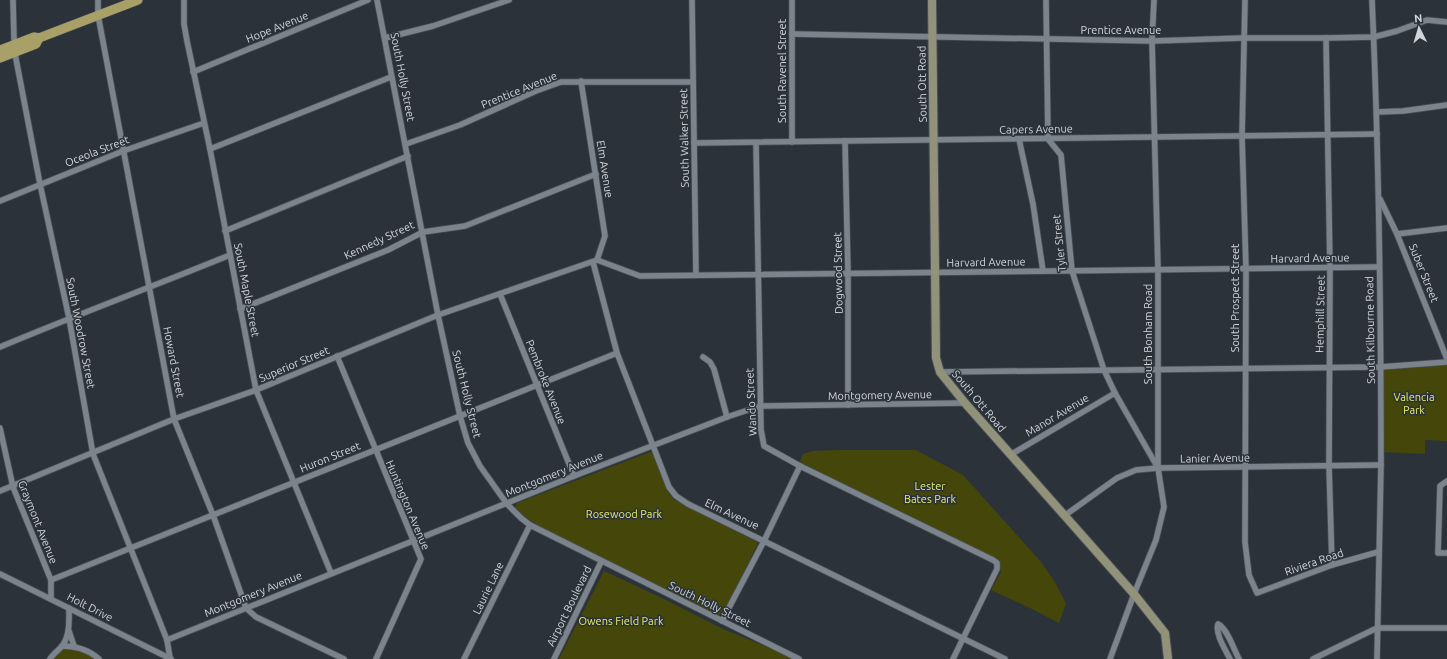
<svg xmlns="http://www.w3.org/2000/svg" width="1447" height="659" viewBox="0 0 1447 659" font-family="Ubuntu,sans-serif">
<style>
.green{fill:#45470a}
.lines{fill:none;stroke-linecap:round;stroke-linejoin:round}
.street-casing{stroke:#494f55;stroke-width:7}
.secondary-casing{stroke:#494f55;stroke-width:10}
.primary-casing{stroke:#494f55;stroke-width:10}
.street{stroke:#7b838d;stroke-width:5.5}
.secondary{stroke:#92927a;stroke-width:8}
.primary{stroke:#a9a067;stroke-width:9}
.labels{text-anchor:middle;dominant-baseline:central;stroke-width:3;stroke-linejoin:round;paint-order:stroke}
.street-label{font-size:11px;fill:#d1d6db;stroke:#2b323a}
.park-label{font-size:11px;fill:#e8ee69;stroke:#2b323a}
</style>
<rect width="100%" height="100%" fill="#2b323a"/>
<g class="green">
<polygon points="1447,362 1447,441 1425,440 1425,454 1380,452 1380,367"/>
<polygon points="839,450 916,450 963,475 1041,562 1055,582 1066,604 1059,623 1028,607 991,590 1001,572 999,562 800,462 803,454 813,451"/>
<polygon points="650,452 653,453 667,490 673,499 756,541 758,543 724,612 718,616 548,532 525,517 515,508 517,503"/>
<polygon points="604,571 662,598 723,629 777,651 792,659 559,659"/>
<polygon points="62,646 74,646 99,659 50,659"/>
</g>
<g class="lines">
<defs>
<g id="street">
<polyline points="13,0 14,39 16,59 40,184 69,318 93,454 167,640 170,658"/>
<polyline points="98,0 98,15 174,419 213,515 246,608 256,617 344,659"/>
<polyline points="184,0 184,24 187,41 210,149 256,390 331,573"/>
<polyline points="377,0 438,315 460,416 468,443 480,466 507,504 521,518 530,525 799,659"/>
<polyline points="692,0 696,275"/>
<polyline points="792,0 792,142"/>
<polyline points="1046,0 1048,139 1061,155 1072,271 1104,370 1115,393 1158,468"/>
<polyline points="1245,0 1242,136 1246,269 1245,542 1249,575 1257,593 1332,565 1378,552"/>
<path d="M 1372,0 C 1379,154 1381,309 1381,464 C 1380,529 1378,594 1377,659"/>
<polyline points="792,34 1152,41 1243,38 1326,38 1374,37 1397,31 1427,20 1447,22"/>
<polyline points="385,38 433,26 509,0"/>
<polyline points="1326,38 1330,268 1329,466 1332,565"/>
<polyline points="193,72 368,0"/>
<polyline points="581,81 605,236 597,260"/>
<polyline points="1377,112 1403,111 1447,105"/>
<polyline points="1019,139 1033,204 1043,271"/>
<polyline points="845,141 848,273 848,405"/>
<polyline points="694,143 1377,134"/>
<polyline points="756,143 761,430 764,446 800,466 993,560 997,563 997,569 953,659"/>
<polyline points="406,144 460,125 536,91 561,82 693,82"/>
<polyline points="210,149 391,77"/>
<polyline points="1380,199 1397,234 1447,359"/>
<polyline points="0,201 123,151 204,123"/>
<polyline points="225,231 408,156"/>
<polyline points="1397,234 1447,228"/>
<polyline points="597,260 640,276 1379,267"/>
<polyline points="593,262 617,353 669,487 676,496 688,504 1005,659"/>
<polyline points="500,294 574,476"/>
<polyline points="240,309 388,250 423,232 465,226 596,174"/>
<path d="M 0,347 C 76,315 154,286 230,255"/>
<polyline points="337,356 421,559 376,659"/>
<polyline points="703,357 710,362 714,369 727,417"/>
<polyline points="940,372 1380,367 1447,362"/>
<polyline points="0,428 13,487 51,580 51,599"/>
<polyline points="1010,455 1115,393"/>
<polyline points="1447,481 1440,486 1438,553 1447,553"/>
<polyline points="0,491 174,419 256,390 438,315 597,260"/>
<polyline points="1064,516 1117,478 1136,470 1158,468 1381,465"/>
<polyline points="0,574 171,659"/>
<polyline points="51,580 617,353"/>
<polyline points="722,621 764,541 800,466"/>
<polyline points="69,631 74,646"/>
<polyline points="167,640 574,476 727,417 760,406 965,403"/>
<path d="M 62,646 C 76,646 89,650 99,659"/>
<path d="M 50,659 C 53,654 59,650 63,645 C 70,634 69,620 69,608"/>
<polyline points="464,659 530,525"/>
<polyline points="554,659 601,562"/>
<polyline points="1110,659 1134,594 1156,540 1164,507 1158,468 1158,270 1152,41 1154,0"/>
<path d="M 1230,659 C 1225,649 1215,634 1218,624 C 1227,628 1234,650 1239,659"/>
<polyline points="1313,659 1377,628 1447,628"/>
</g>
<polyline id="secondary" points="932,0 936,358 940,372 965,403 1134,594 1165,633 1168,659"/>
<g id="primary">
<polyline points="0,50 34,37 39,38 138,0"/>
<polyline points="0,58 36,44 39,38"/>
</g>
</defs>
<use href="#street" class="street-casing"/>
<use href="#secondary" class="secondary-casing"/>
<use href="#primary" class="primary-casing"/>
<use href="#street" class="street"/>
<use href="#secondary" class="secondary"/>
<use href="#primary" class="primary"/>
</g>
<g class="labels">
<g class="street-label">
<text transform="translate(277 27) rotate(-22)">Hope Avenue</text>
<text x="1121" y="30">Prentice Avenue</text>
<text transform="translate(782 71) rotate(-90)">South Ravenel Street</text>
<text transform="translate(403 77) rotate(79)">South Holly Street</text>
<text transform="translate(922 84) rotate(-91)">South Ott Road</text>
<text transform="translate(519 90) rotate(-22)">Prentice Avenue</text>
<text transform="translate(1036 129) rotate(-1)">Capers Avenue</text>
<text transform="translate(684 138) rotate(-91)">South Walker Street</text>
<text transform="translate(97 151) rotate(-21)">Oceola Street</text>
<text transform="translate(605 169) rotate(81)">Elm Avenue</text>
<text transform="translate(379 240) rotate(-25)">Kennedy Street</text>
<text transform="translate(1059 243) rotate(-96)">Tyler Street</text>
<text transform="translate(1310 258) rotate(-1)">Harvard Avenue</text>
<text transform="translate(986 262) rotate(-1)">Harvard Avenue</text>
<text transform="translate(838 273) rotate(-91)">Dogwood Street</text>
<text transform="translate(1424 273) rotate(68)">Suber Street</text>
<text transform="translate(247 290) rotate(79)">South Maple Street</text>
<text transform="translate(1235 298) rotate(-90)">South Prospect Street</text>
<text transform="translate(1320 314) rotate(-89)">Hemphill Street</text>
<text transform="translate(1370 330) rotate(-91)">South Kilbourne Road</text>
<text transform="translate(81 333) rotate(79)">South Woodrow Street</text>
<text transform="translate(1148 334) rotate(-90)">South Bonham Road</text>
<text transform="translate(174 362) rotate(79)">Howard Street</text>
<text transform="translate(294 364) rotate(-23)">Superior Street</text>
<text transform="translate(546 382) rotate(68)">Pembroke Avenue</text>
<text transform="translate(467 394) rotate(76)">South Holly Street</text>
<text transform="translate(880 395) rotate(-1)">Montgomery Avenue</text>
<text transform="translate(979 401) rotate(50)">South Ott Road</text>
<text transform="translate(751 402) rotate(-93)">Wando Street</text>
<text transform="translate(1057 415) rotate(-31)">Manor Avenue</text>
<text transform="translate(330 457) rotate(-22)">Huron Street</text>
<text transform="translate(1215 458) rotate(-1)">Lanier Avenue</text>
<text transform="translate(554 474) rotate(-22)">Montgomery Avenue</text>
<text transform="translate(408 505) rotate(67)">Huntington Avenue</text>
<text transform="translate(732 514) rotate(25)">Elm Avenue</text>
<text transform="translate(38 522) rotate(68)">Graymont Avenue</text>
<text transform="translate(1314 562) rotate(-19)">Riviera Road</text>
<text transform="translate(488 588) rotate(-64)">Laurie Lane</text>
<text transform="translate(253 594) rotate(-22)">Montgomery Avenue</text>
<text transform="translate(710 604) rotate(26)">South Holly Street</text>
<text transform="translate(569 606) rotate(-64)">Airport Boulevard</text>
<text transform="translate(90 607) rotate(27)">Holt Drive</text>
</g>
<g class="park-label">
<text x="1414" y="397">Valencia<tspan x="1414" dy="13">Park</tspan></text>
<text x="930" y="486">Lester<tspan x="930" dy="13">Bates Park</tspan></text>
<text x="624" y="514">Rosewood Park</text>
<text x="621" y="621">Owens Field Park</text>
</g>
</g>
<g transform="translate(1419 28) rotate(355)" stroke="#2b323a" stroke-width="3" paint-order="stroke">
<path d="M0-3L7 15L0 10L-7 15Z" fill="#d1d6db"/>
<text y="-6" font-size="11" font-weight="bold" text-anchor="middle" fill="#d1d6db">N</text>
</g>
</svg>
